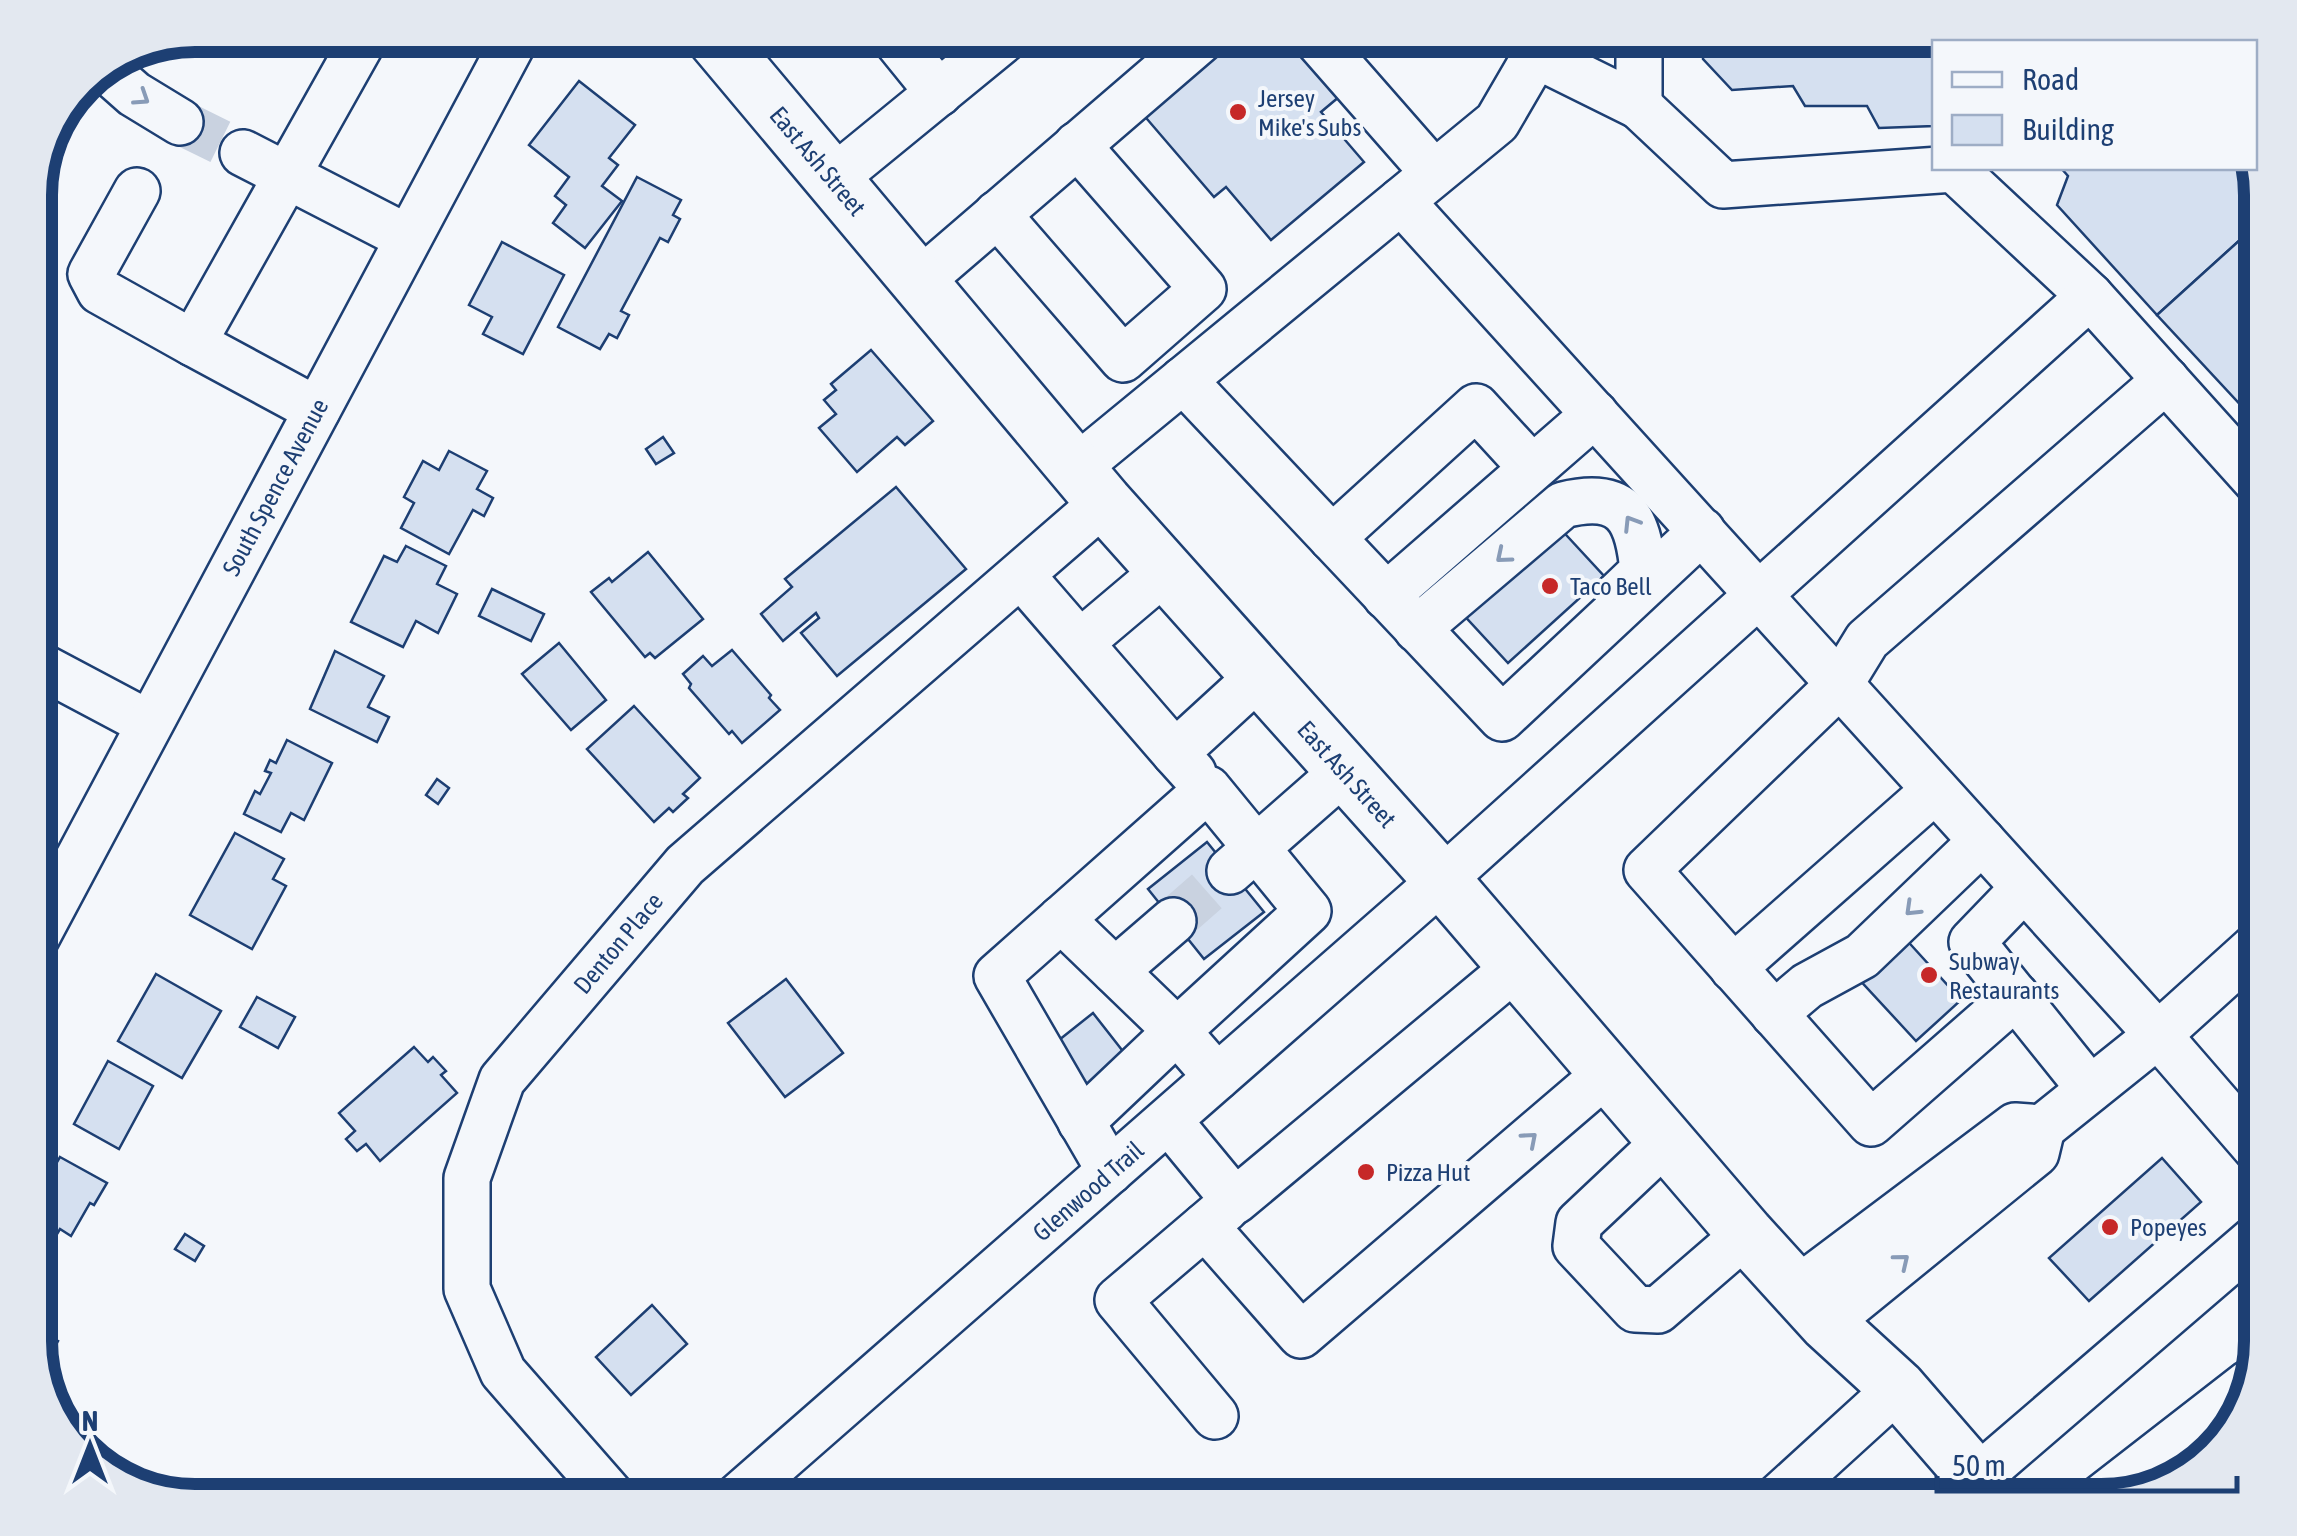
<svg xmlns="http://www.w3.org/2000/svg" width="2297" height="1536" viewBox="0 0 2297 1536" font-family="'Asap Condensed',sans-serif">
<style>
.building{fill:#d5e0f0;stroke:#1d3f73;stroke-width:2.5}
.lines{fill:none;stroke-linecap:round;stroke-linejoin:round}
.minor-tunnel{stroke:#c9d2e0;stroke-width:45;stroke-dasharray:45 22;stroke-linecap:butt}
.minor-casing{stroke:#1d3f73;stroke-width:50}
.major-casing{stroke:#1d3f73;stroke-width:60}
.minor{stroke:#f4f7fb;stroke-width:45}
.major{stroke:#f4f7fb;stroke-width:55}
.oneway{stroke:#889bb7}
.poi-dot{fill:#c62828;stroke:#f4f7fb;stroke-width:4}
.labels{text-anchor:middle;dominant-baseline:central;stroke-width:8;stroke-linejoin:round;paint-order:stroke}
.poi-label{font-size:25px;fill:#1d3f73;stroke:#f4f7fb;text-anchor:start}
.street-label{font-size:25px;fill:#1d3f73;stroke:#f4f7fb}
.rim{fill:none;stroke:#1d3f73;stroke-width:12}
</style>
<rect width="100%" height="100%" fill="#f4f7fb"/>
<g class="building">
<polygon points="1232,35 1298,35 1346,91 1321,112 1364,162 1271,240 1226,187 1214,197 1141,112"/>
<polygon points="1703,35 2101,35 2126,42 1934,42 1934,126 1879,128 1867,106 1805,106 1793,86 1732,90 1703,59"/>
<polygon points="579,81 635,125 609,158 618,165 602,186 622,201 585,248 553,223 566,205 555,196 569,177 529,145"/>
<polygon points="2254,163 2262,195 2262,220 2157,315 2057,205 2068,176 2061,168 2254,168"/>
<polygon points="637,177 681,200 673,215 680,219 668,242 660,238 621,311 629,315 617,338 609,334 600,349 558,327"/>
<polygon points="2262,220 2262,428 2157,315"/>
<polygon points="502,242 564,275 523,354 483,334 492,317 469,305"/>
<polygon points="871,350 933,421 905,445 897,437 857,472 819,428 836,414 824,400 836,390 831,384"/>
<polygon points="663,437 674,453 656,464 646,449"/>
<polygon points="449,451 487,471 477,489 493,498 484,516 473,510 449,554 401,528 414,503 404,497 423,461 439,470"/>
<polygon points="896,487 966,569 837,676 801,633 819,618 816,613 783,641 761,614 792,587 785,579"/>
<polygon points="1556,524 1604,576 1508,663 1460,611"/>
<polygon points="406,546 446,566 437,584 457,594 438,633 416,621 403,647 351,622 384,556 397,562"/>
<polygon points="648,552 703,619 655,658 650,653 645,657 591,592 609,578 612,582"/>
<polygon points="492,589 544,614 531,641 479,616"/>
<polygon points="559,643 606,700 571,730 522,674"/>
<polygon points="732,650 771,695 769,698 780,710 742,743 732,731 729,734 689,688 691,684 683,674 703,656 712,666"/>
<polygon points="335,651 384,676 368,707 389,717 377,742 310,709"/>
<polygon points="634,706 700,778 683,794 688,798 673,812 669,808 654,822 587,749"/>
<polygon points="287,740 332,763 304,820 291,813 281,832 244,814 255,791 260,794 271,773 265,771 270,760 276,763"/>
<polygon points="437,779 449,788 438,804 426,795"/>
<polygon points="235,833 284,859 273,879 286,886 252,949 190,915"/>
<polygon points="1207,842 1264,912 1204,959 1148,889"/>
<polygon points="1902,935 1961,1000 1916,1041 1856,976"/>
<polygon points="156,974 221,1011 182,1078 118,1041"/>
<polygon points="786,979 843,1053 785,1097 728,1023"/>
<polygon points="257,997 295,1017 278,1048 240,1027"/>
<polygon points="1093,1013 1129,1059 1090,1090 1054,1044"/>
<polygon points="414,1047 428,1062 433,1057 446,1071 441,1075 457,1093 380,1161 366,1144 357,1151 346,1139 355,1131 339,1113"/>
<polygon points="108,1061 153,1086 119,1149 74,1124"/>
<polygon points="60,1157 107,1183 94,1205 90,1203 71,1236 60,1229 48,1249 35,1242 35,1197 40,1189 35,1182 40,1173 48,1178"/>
<polygon points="2162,1158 2201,1202 2089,1301 2049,1258"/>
<polygon points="185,1234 204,1246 195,1261 175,1249"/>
<polygon points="652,1305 687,1344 631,1395 596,1357"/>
<polygon points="35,1329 58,1341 42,1371 35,1350"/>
</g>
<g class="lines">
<g class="minor-tunnel">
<polyline points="180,122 243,153"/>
<polyline points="1173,921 1230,871"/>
</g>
<defs>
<g id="minor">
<polyline points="892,35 939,93"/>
<polyline points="1313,35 1434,173"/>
<polyline points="1536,55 1639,106 1639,35"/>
<polyline points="108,71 134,94 180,122"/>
<polyline points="1639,106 1723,185 1954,169 2090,296 2262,487"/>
<polyline points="243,153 408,238"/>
<polyline points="833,179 1009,35"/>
<polyline points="137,191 91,274 100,291 193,343"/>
<polyline points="1401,201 2158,1035 2262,941"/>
<polyline points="997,214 1123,359 1203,289 1077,145"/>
<polyline points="919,282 1206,35"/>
<polyline points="1183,380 1502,718 1702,531"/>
<polyline points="317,410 193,343 366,35"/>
<polyline points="1075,469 1497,122 1536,55 1539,35"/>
<polyline points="1332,538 1476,407 1532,468"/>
<polyline points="1021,575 1175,753"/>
<polyline points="1386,596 1595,414"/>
<path d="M 1417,629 L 1563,505 C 1624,490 1638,517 1643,571 L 1618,595"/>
<polyline points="1081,642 1165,571"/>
<polyline points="35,663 148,723"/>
<polyline points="1193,773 1175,753 1259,676"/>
<polyline points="1230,871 1344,771"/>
<polyline points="2024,888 1972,942 2090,1089"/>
<polyline points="1061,919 1177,1031 1081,1122"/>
<polyline points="35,940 517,35"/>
<polyline points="1733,968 1935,790"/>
<polyline points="1115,971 1173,921"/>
<polyline points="2016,996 1871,1123 1647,870 1840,684 1867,640 2166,380"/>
<polyline points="1774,1014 1807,986 1862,956 1982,841"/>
<polyline points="1169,1121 1235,1201 1517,966"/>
<polyline points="2042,1128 2158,1035 2262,1155"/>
<polyline points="1667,1140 1579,1223 1576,1246 1635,1309 1658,1310 1746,1234"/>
<polyline points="1110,1171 997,976 1208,789 1308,911 1177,1031 1217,1077"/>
<polyline points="1205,1226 1301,1335 1608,1072"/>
<polyline points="1798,1289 2015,1126 2042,1128 2036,1153 1827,1323"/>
<polyline points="1215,1416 1118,1300 1226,1208"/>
<polyline points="1976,1479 2262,1233"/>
<polyline points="616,1501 503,1372 467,1289 467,1178 502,1080 685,865 1104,502"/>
<polyline points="733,1501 1442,880 2090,296"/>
<polyline points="1774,1501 1898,1388"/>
<polyline points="2097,1501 2249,1383"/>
</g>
<polyline id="major" points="712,35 1104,502 1442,880 1746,1234 1827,1323 1898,1388 1996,1501"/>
</defs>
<use href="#minor" class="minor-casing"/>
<use href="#major" class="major-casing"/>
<use href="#minor" class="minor"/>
<use href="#major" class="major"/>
</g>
<defs><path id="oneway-chevron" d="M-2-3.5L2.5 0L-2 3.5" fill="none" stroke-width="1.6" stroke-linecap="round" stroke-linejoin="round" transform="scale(2.5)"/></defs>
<g class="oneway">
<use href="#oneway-chevron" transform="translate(142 98) rotate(33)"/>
<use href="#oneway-chevron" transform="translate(1631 523) rotate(-122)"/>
<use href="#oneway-chevron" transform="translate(1503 556) rotate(140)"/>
<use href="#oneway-chevron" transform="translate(1912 909) rotate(136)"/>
<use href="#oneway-chevron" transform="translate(1530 1139) rotate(-41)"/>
<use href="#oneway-chevron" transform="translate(1902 1261) rotate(-39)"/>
</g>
<g class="poi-dot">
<circle cx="1238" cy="112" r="10"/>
<circle cx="1550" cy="586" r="10"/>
<circle cx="1929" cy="975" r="10"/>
<circle cx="1366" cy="1172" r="10"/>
<circle cx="2110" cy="1227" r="10"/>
</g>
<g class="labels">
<g class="poi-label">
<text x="1258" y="98">Jersey<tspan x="1258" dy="29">Mike's Subs</tspan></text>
<text x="1570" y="586">Taco Bell</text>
<text x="1949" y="961">Subway<tspan x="1949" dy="29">Restaurants</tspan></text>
<text x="1386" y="1172">Pizza Hut</text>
<text x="2130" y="1227">Popeyes</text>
</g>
<g class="street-label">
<text transform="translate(818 161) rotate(50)">East Ash Street</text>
<text transform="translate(275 487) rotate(-62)">South Spence Avenue</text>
<text transform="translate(1347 774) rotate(48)">East Ash Street</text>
<text transform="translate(618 943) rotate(-50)">Denton Place</text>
<text transform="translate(1088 1191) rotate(-41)">Glenwood Trail</text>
</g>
</g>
<path d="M0 0H2297V1536H0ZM195 52H2101A143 143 0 0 1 2244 195V1341A143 143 0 0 1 2101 1484H195A143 143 0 0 1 52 1341V195A143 143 0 0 1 195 52Z" fill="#e3e8f0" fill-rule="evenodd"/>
<path class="rim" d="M195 52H2101A143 143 0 0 1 2244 195V1341A143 143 0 0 1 2101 1484H195A143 143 0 0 1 52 1341V195A143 143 0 0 1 195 52Z"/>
<rect x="1932" y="40" width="325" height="130" fill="#f4f7fb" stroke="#9eadc5" stroke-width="2.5"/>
<rect x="1952" y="72" width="50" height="15" fill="#f4f7fb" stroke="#9eadc5" stroke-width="2.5"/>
<text x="2022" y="90" font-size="30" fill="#1d3f73">Road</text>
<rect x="1952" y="115" width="50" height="30" fill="#d5e0f0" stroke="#9eadc5" stroke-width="2.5"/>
<text x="2022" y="140" font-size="30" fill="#1d3f73">Building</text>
<g transform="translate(90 1446)" stroke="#f4f7fb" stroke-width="8" paint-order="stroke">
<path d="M0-8L18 38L0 25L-18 38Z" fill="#1d3f73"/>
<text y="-15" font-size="28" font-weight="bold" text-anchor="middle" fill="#1d3f73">N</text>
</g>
<path d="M1937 1476v15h300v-15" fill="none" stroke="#1d3f73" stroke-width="5"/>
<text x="1952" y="1476" font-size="30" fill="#1d3f73" stroke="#f4f7fb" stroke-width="8" paint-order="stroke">50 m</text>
</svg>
